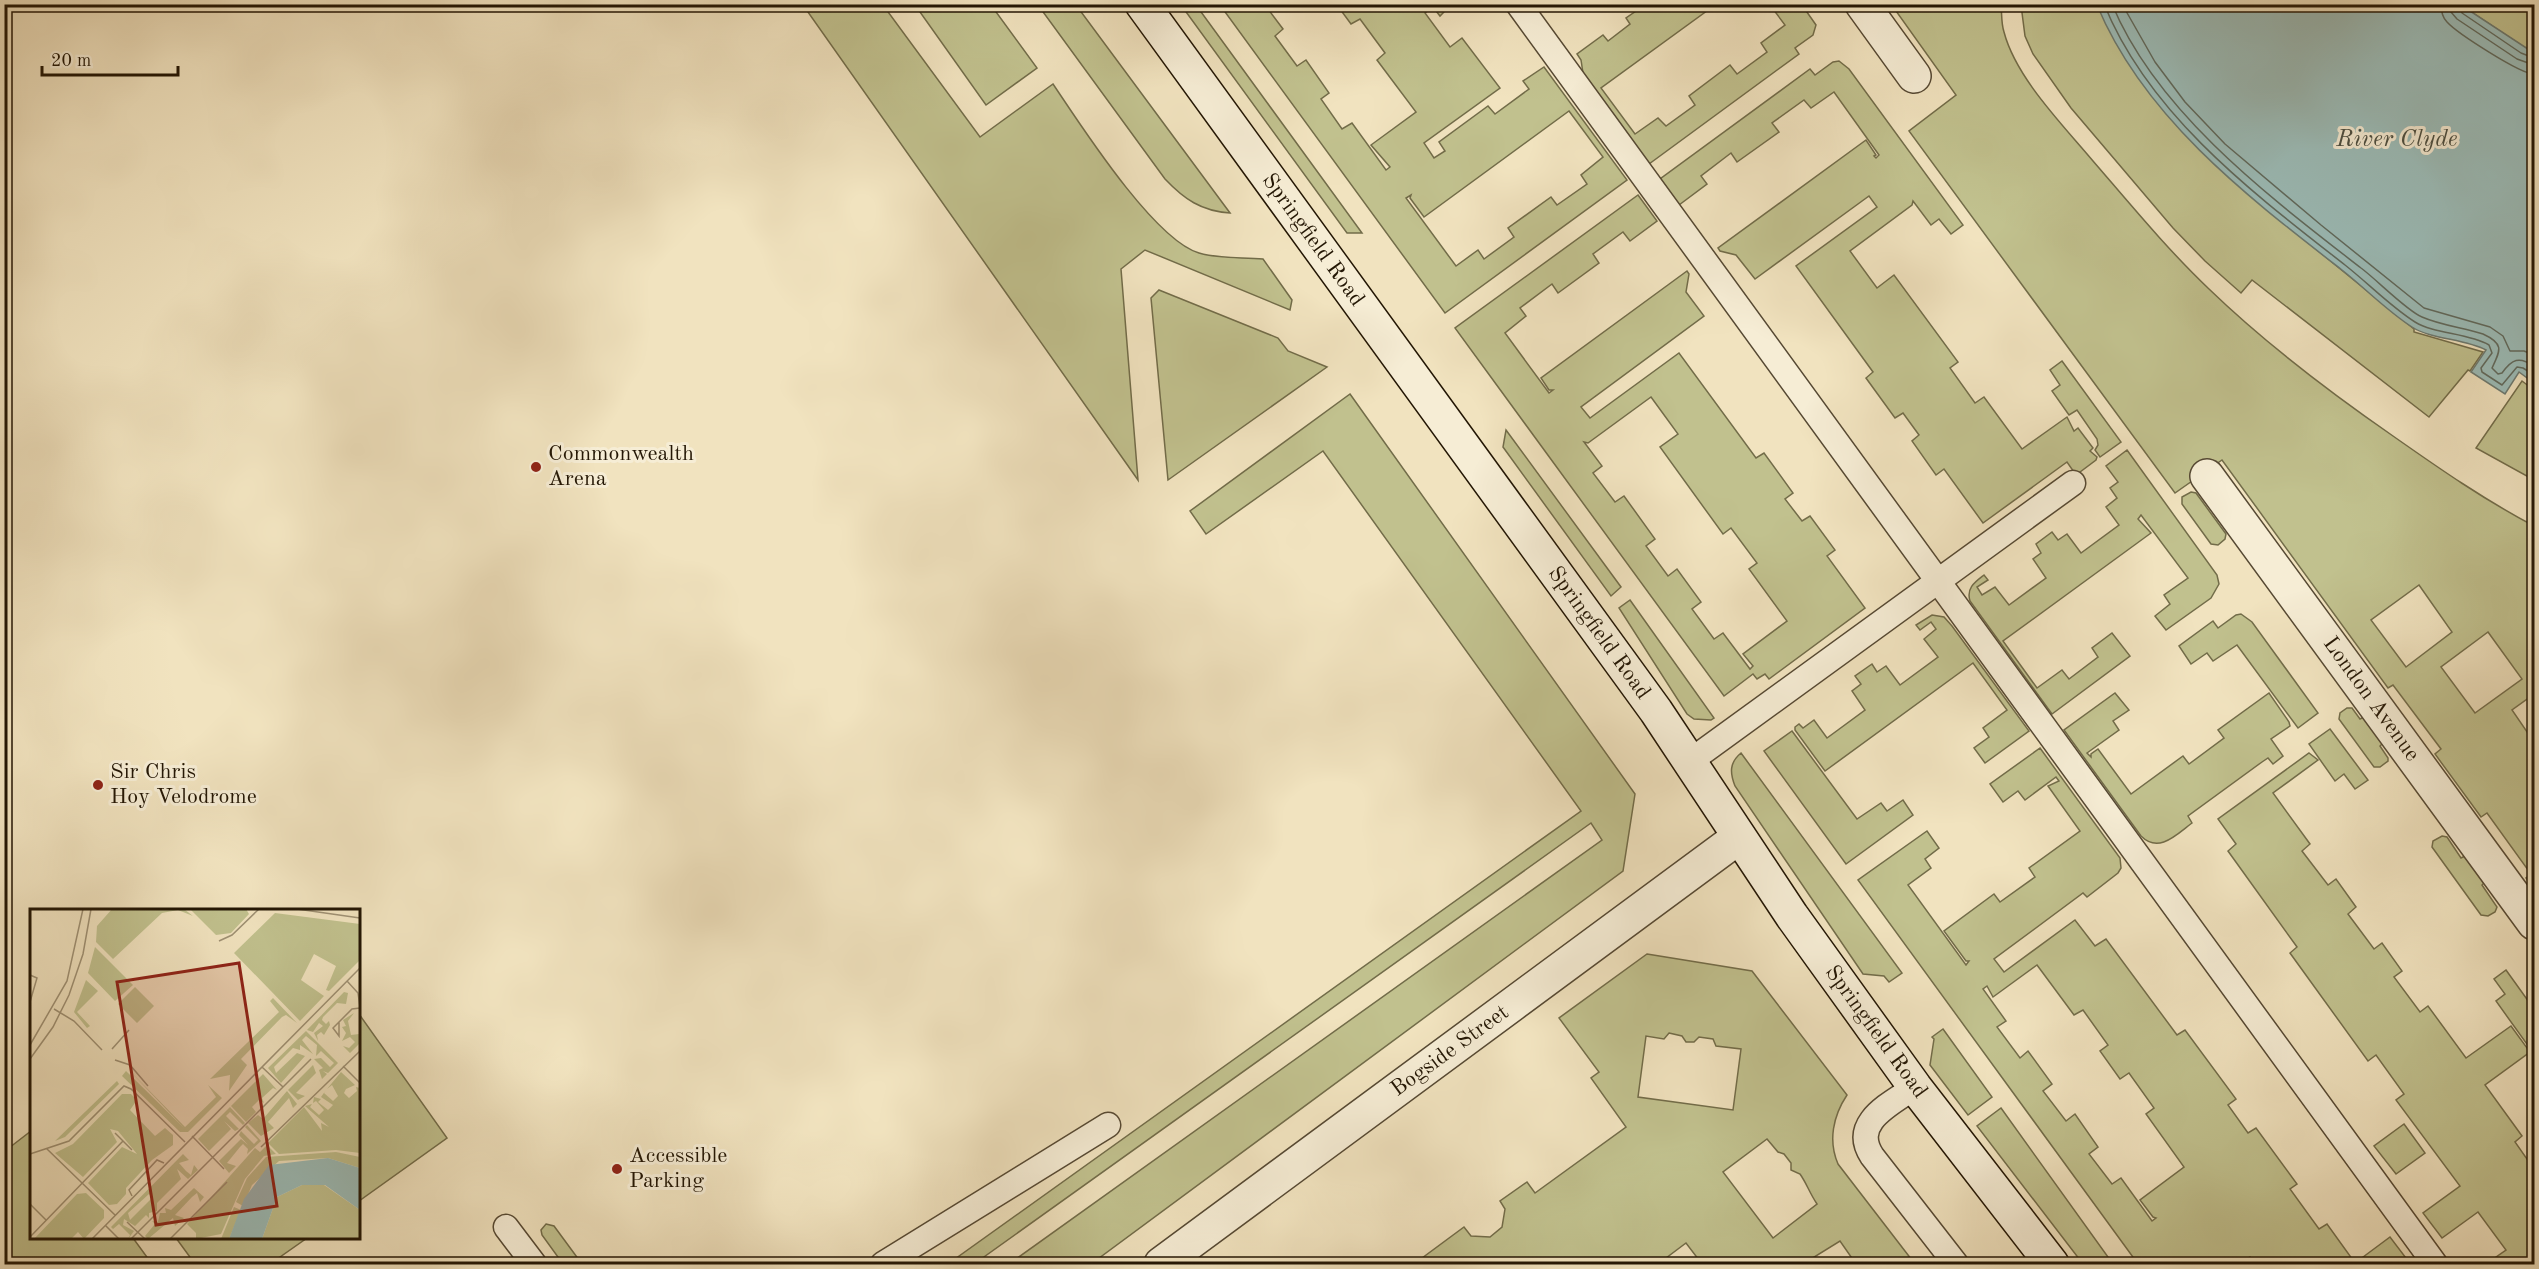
<svg xmlns="http://www.w3.org/2000/svg" width="2539" height="1269" viewBox="0 0 2539 1269" font-family="'Old Standard TT',serif">
<style>
.green{fill:#c1c18e;stroke:#726c49;stroke-width:1.5;fill-rule:evenodd}
.water{fill:#9cbdb9;stroke:#6c7a71;stroke-width:1.5}
.lines{fill:none;stroke-linecap:round;stroke-linejoin:round}
.shore{stroke:#606a5e;stroke-width:1.5}
.lane-casing{stroke:#564933;stroke-width:27}
.street-casing{stroke:#564933;stroke-width:36}
.secondary-casing{stroke:#231604;stroke-width:36}
.lane{stroke:#f6edd5;stroke-width:24}
.street{stroke:#f6edd5;stroke-width:33}
.secondary{stroke:#f6edd5;stroke-width:33}
.poi-dot{fill:#8f2418;stroke:#f6edd5;stroke-width:2}
.labels{text-anchor:middle;dominant-baseline:central;stroke-width:6;stroke-linejoin:round;paint-order:stroke}
.street-label{font-size:22px;fill:#231604;stroke:#f6edd5}
.poi-label{font-size:22px;fill:#231604;stroke:#f6edd5;text-anchor:start}
.water-label{font-size:24px;font-style:italic;fill:#4d5043;stroke:#f6edd5}
.inset-road{fill:none;stroke:#9f9174;stroke-width:1.5}
.view{fill:#8f2418;fill-opacity:0.15;stroke:#8f2418;stroke-width:3}
.inset-edge{fill:none;stroke:#231604;stroke-width:3}
</style>
<rect width="100%" height="100%" fill="#f1e3bf"/>
<filter id="stains"><feTurbulence type="fractalNoise" baseFrequency=".00333" numOctaves="4"/><feColorMatrix values="0 0 0 0 .2 0 0 0 0 .09 0 0 0 0 .02 0 0 0 .5 -.17"/></filter>
<radialGradient id="worn" r=".72"><stop offset=".6" stop-color="#630" stop-opacity="0"/><stop offset="1" stop-color="#630" stop-opacity=".3"/></radialGradient>
<g class="green">
<path d="M 803,5 L 883,5 L 980,137 L 1053,84 C 1080,124 1154,240 1199,253 C 1219,259 1242,257 1263,259 L 1292,300 L 1290,310 L 1145,250 L 1121,269 L 1138,480 Z"/>
<polygon points="915,5 991,5 1037,68 986,105"/>
<path d="M 1038,5 L 1076,5 L 1230,213 C 1201,211 1184,199 1165,179 Z"/>
<polygon points="1181,5 1196,5 1362,233 1347,233"/>
<path d="M 1220,5 L 1265,5 L 1283,29 L 1275,36 L 1297,66 L 1306,60 L 1329,93 L 1321,99 L 1342,129 L 1352,123 L 1386,170 L 1390,167 L 1371,145 L 1416,112 L 1377,60 L 1385,53 L 1360,19 L 1351,24 L 1337,5 L 1438,5 L 1444,12 L 1440,16 L 1433,7 L 1425,13 L 1450,47 L 1462,38 L 1500,88 L 1424,143 L 1434,158 L 1445,151 L 1439,142 L 1488,106 L 1495,114 L 1529,89 L 1523,81 L 1544,67 L 1627,180 L 1445,313 ZM 1569,111 L 1603,157 L 1581,175 L 1587,184 L 1557,205 L 1551,197 L 1508,228 L 1514,237 L 1484,259 L 1478,250 L 1456,266 L 1406,198 L 1411,195 L 1410,198 L 1424,217 Z"/>
<polygon points="1645,5 1715,5 1601,88 1635,134 1658,118 1666,126 1695,105 1689,96 1730,65 1737,74 1767,52 1761,43 1785,25 1770,5 1802,5 1816,25 1813,35 1795,48 1799,54 1649,164 1583,73 1581,60 1577,54 1603,35 1608,41 1630,24 1626,18"/>
<path d="M 1905,5 L 2001,5 C 2002,13 2001,23 2004,32 C 2016,78 2063,125 2093,161 C 2131,205 2167,249 2209,289 C 2266,344 2328,391 2393,436 C 2440,469 2483,499 2534,526 L 2534,694 L 2512,710 L 2534,742 L 2534,890 L 2526,878 L 2531,874 L 2487,813 L 2481,817 L 2435,754 L 2441,749 L 2393,685 L 2388,688 L 2222,460 L 2175,493 L 1909,131 L 1956,95 L 1896,11 ZM 2419,585 L 2452,632 L 2406,667 L 2371,620 ZM 2488,632 L 2522,679 L 2475,713 L 2441,667 Z"/>
<polygon points="2021,5 2129,5 2279,219 2414,329 2414,332 2483,352 2470,371 2468,370 2429,417 2252,280 2241,293 2205,261 2173,228 2071,108 2033,54 2025,36"/>
<polygon points="2461,5 2534,5 2534,53 2524,47"/>
<polygon points="1839,61 1849,69 1963,225 1951,234 1939,219 1931,225 1913,201 1912,205 1850,251 1877,288 1894,275 1958,362 1950,368 1975,403 1984,397 2022,449 2067,417 2074,431 2078,428 2093,448 2090,451 2097,457 2096,460 2076,475 2067,462 1983,523 1944,469 1936,475 1912,441 1919,435 1903,413 1895,418 1866,378 1873,372 1796,266 1877,207 1869,196 1755,279 1736,255 1720,251 1718,248 1866,140 1876,155 1874,156 1876,158 1879,155 1834,92 1811,108 1804,100 1772,123 1779,132 1737,162 1731,153 1701,176 1707,184 1679,205 1660,179 1810,69 1815,75 1833,62"/>
<path d="M 1638,195 L 1657,221 L 1630,241 L 1623,232 L 1593,254 L 1599,263 L 1558,293 L 1552,284 L 1520,308 L 1526,316 L 1505,333 L 1549,393 L 1553,390 L 1549,390 L 1541,378 L 1687,271 L 1689,274 L 1686,292 L 1704,316 L 1581,407 L 1590,418 L 1679,353 L 1756,458 L 1764,453 L 1793,493 L 1785,499 L 1802,521 L 1810,516 L 1835,550 L 1827,556 L 1865,608 L 1769,679 L 1765,674 L 1757,679 L 1753,674 L 1724,696 L 1455,328 ZM 1651,397 L 1678,434 L 1660,447 L 1723,534 L 1731,528 L 1757,563 L 1749,569 L 1787,621 L 1743,654 L 1753,666 L 1750,669 L 1723,633 L 1714,639 L 1692,609 L 1701,602 L 1677,569 L 1668,576 L 1646,546 L 1655,539 L 1624,496 L 1615,502 L 1593,473 L 1602,466 L 1584,442 L 1588,443 Z"/>
<polygon points="1159,290 1278,338 1288,351 1327,367 1168,480 1151,298"/>
<polygon points="2062,361 2121,442 2100,457 2095,450 2098,445 2097,439 2077,410 2069,415 2052,391 2060,385 2050,370"/>
<polygon points="2522,381 2534,390 2534,480 2476,448"/>
<polygon points="1350,394 1635,794 1623,871 1091,1264 1009,1264 1602,840 1591,823 974,1264 948,1264 1581,811 1323,451 1206,534 1190,511"/>
<polygon points="1506,430 1621,587 1611,596 1503,447"/>
<path d="M 2127,450 L 2217,575 L 2219,584 L 2211,598 L 2166,630 L 2155,616 L 2170,604 L 2164,595 L 2188,578 L 2141,515 L 2138,519 L 2151,533 L 2003,641 L 2037,688 L 2062,670 L 2069,679 L 2098,657 L 2092,648 L 2112,633 L 2130,656 L 2052,714 L 1970,601 C 1966,588 1975,582 1984,575 L 1988,580 L 1977,587 L 1982,595 L 1995,587 L 2009,605 L 2046,578 L 2033,559 L 2041,553 L 2036,544 L 2052,532 L 2058,540 L 2067,534 L 2081,553 L 2119,525 L 2106,507 L 2117,498 L 2110,488 L 2118,482 L 2106,466 Z"/>
<polygon points="2191,492 2196,493 2226,534 2225,539 2218,545 2211,544 2182,504 2182,497"/>
<polygon points="1630,600 1714,718 1711,720 1694,719 1687,714 1619,608"/>
<polygon points="2241,614 2252,622 2318,713 2298,728 2237,645 2213,661 2207,653 2191,664 2179,646 2213,621 2218,628 2236,615"/>
<polygon points="1932,615 1944,617 1952,626 2029,731 1985,763 1974,748 1989,737 1983,728 2007,710 1973,663 1825,771 1795,730 1795,727 1799,724 1803,728 1814,720 1827,738 1865,710 1852,691 1861,684 1855,676 1872,664 1877,672 1886,666 1900,685 1938,657 1924,639 1936,629 1931,622 1920,630 1916,625"/>
<path d="M 2115,693 L 2129,710 L 2113,721 L 2119,730 L 2087,753 L 2091,757 L 2091,754 L 2098,749 L 2131,794 L 2183,756 L 2189,764 L 2224,738 L 2218,730 L 2269,693 L 2289,722 L 2290,726 L 2271,739 L 2283,756 L 2273,764 L 2268,758 L 2262,762 L 2188,816 L 2192,823 C 2177,834 2159,854 2141,836 L 2064,730 Z"/>
<polygon points="2347,708 2352,708 2360,719 2364,717 2384,742 2380,746 2388,758 2388,761 2380,767 2374,767 2339,719 2340,713"/>
<polygon points="2330,729 2368,780 2355,789 2344,774 2335,781 2309,744"/>
<polygon points="1792,731 1857,819 1881,803 1887,811 1903,800 1913,815 1846,864 1764,751"/>
<path d="M 2040,748 L 2120,858 L 2121,868 L 2118,873 L 2087,897 L 2083,893 L 1994,959 L 2004,972 L 2075,920 L 2095,946 L 2106,939 L 2177,1035 L 2185,1030 L 2236,1099 L 2228,1105 L 2248,1133 L 2256,1128 L 2297,1184 L 2290,1189 L 2319,1229 L 2327,1224 L 2355,1263 L 2390,1237 L 2409,1262 L 2406,1264 L 2256,1264 L 2250,1257 L 2239,1264 L 2138,1264 L 1858,880 L 1927,831 L 1939,848 L 1925,859 L 1931,868 L 1908,885 L 1966,965 L 1969,961 L 1966,961 L 1944,931 L 1994,894 L 2000,902 L 2035,877 L 2029,868 L 2080,831 L 2048,786 L 2059,781 L 2056,777 L 2025,800 L 2018,791 L 2003,802 L 1990,784 ZM 2037,965 L 2074,1015 L 2083,1010 L 2108,1045 L 2100,1051 L 2120,1079 L 2129,1073 L 2154,1108 L 2146,1114 L 2184,1167 L 2140,1200 L 2153,1217 L 2156,1218 L 2152,1221 L 2121,1178 L 2112,1184 L 2089,1154 L 2098,1147 L 2075,1114 L 2066,1121 L 2043,1091 L 2052,1084 L 2028,1051 L 2020,1058 L 1997,1027 L 2006,1021 L 1983,989 L 1987,986 L 1993,997 Z"/>
<path d="M 1741,753 L 1902,973 L 1889,982 L 1884,976 L 1863,974 L 1735,786 C 1730,773 1729,763 1741,753 Z"/>
<polygon points="2309,753 2318,760 2273,793 2310,844 2302,851 2328,885 2336,879 2356,907 2348,914 2374,949 2382,943 2402,971 2394,977 2420,1012 2428,1006 2466,1058 2511,1026 2530,1052 2485,1085 2522,1136 2515,1142 2534,1169 2534,1264 2486,1264 2506,1250 2478,1212 2442,1238 2423,1213 2460,1186 2396,1100 2404,1094 2376,1055 2368,1061 2290,953 2297,947 2228,851 2236,844 2218,819"/>
<polygon points="2442,836 2447,837 2461,858 2465,856 2484,883 2482,885 2497,907 2495,912 2488,916 2481,915 2432,847 2433,841"/>
<path d="M 1647,954 L 1752,971 L 1847,1095 C 1833,1116 1828,1141 1838,1164 L 1915,1264 L 1856,1264 L 1840,1241 L 1803,1264 L 1702,1264 L 1686,1243 L 1658,1264 L 1414,1264 L 1464,1227 L 1471,1236 L 1490,1237 L 1502,1227 L 1505,1209 L 1500,1201 L 1527,1182 L 1535,1193 L 1626,1127 L 1591,1078 L 1599,1072 L 1559,1018 ZM 1669,1033 L 1682,1036 L 1686,1042 L 1694,1042 L 1699,1037 L 1713,1039 L 1716,1046 L 1741,1049 L 1733,1110 L 1638,1097 L 1646,1036 L 1664,1039 ZM 1767,1139 L 1778,1152 L 1784,1154 L 1791,1163 L 1791,1170 L 1800,1174 C 1807,1184 1809,1192 1817,1204 L 1773,1238 L 1723,1172 Z"/>
<polygon points="2506,970 2534,1009 2534,1054 2496,1001 2505,994 2494,979"/>
<polygon points="359,1014 447,1138 359,1201 358,1201"/>
<polygon points="1943,1029 1992,1097 1968,1115 1930,1065 1934,1039 1932,1037"/>
<polygon points="2001,1108 2113,1264 2083,1264 1977,1126"/>
<polygon points="2404,1124 2425,1153 2396,1174 2374,1146"/>
<polygon points="31,1131 32,1238 133,1238 152,1264 5,1264 5,1151"/>
<polygon points="546,1224 554,1226 582,1264 563,1264 542,1235 541,1230"/>
<polygon points="176,1238 307,1238 270,1264 195,1264"/>
</g>
<path class="water" d="M 2097,5 L 2461,5 L 2534,53 L 2534,383 L 2519,372 L 2505,394 L 2471,372 L 2486,350 C 2465,339 2430,339 2412,327 C 2387,311 2365,288 2342,270 C 2248,197 2144,118 2097,5 Z"/>
<g class="lines">
<g class="shore">
<path d="M 2104,4 C 2149,115 2253,193 2345,265 C 2368,283 2391,307 2415,322 C 2434,334 2468,333 2489,345 L 2492,353 L 2481,368 L 2482,372 L 2502,385 L 2517,367 L 2523,368 L 2534,375"/>
<path d="M 2112,4 C 2157,113 2271,198 2361,268 C 2376,279 2407,311 2422,317 C 2440,325 2464,328 2483,334 C 2505,344 2500,351 2492,368 L 2498,374 L 2502,373 C 2512,359 2519,356 2534,366"/>
<polyline points="2122,4 2155,62 2185,102 2225,144 2321,225 2424,308 2490,327 2503,336 2510,351 2524,351 2534,355"/>
<path d="M 2441,4 C 2441,11 2442,17 2447,22 C 2457,33 2520,74 2534,74"/>
<polyline points="2450,4 2451,12 2457,19 2517,59 2534,65"/>
<polyline points="2458,4 2462,13 2521,53 2534,58"/>
</g>
<defs>
<g id="lane">
<polyline points="1518,4 2435,1264"/>
<polyline points="1689,762 2073,483"/>
<path d="M 1915,1087 C 1891,1104 1850,1122 1872,1156 L 1956,1264"/>
<polyline points="506,1227 534,1264"/>
<polyline points="883,1264 1108,1125"/>
</g>
<g id="street">
<polyline points="1862,4 1914,76"/>
<polyline points="2207,476 2534,923"/>
<polyline points="1161,1264 1739,837"/>
</g>
<polyline id="secondary" points="1142,4 1656,711 1792,916 1915,1087 2052,1264"/>
</defs>
<use href="#lane" class="lane-casing"/>
<use href="#street" class="street-casing"/>
<use href="#secondary" class="secondary-casing"/>
<use href="#lane" class="lane"/>
<use href="#street" class="street"/>
<use href="#secondary" class="secondary"/>
</g>
<g class="poi-dot">
<circle cx="536" cy="467" r="6"/>
<circle cx="98" cy="785" r="6"/>
<circle cx="617" cy="1169" r="6"/>
</g>
<g class="labels">
<g class="street-label">
<text transform="translate(1313 240) rotate(54)">Springfield Road</text>
<text transform="translate(1599 633) rotate(54)">Springfield Road</text>
<text transform="translate(2371 699) rotate(54)">London Avenue</text>
<text transform="translate(1876 1032) rotate(54)">Springfield Road</text>
<text transform="translate(1450 1051) rotate(-36)">Bogside Street</text>
</g>
<g class="poi-label">
<text x="548" y="454">Commonwealth<tspan x="548" dy="25">Arena</tspan></text>
<text x="110" y="772">Sir Chris<tspan x="110" dy="25">Hoy Velodrome</tspan></text>
<text x="629" y="1156">Accessible<tspan x="629" dy="25">Parking</tspan></text>
</g>
<g class="water-label">
<text x="2397" y="140">River Clyde</text>
</g>
</g>
<g transform="translate(30 909)">
<rect width="330" height="330" fill="#f1e3bf"/>
<path d="M 82,0 L 154,0 L 163,7 L 148,1 L 132,4 L 83,50 L 66,33 L 67,17 ZM 160,0 L 216,0 L 219,5 L 201,24 L 186,26 ZM 245,4 L 330,15 L 330,51 L 299,82 L 296,81 L 306,57 L 284,45 L 271,71 L 294,87 L 270,112 L 204,44 ZM 65,38 L 103,76 L 85,92 L 58,64 ZM 56,71 L 68,82 L 47,103 L 60,117 L 57,119 L 44,103 ZM 105,78 L 124,97 L 107,114 L 88,95 ZM 314,83 L 318,84 L 316,95 L 307,94 L 293,108 L 292,111 L 296,115 L 299,112 L 300,116 L 294,126 L 291,123 L 287,126 L 288,132 L 284,124 L 293,117 L 289,114 L 283,123 L 277,121 ZM 243,89 L 267,114 L 256,106 L 252,108 L 211,150 L 217,156 L 199,182 L 200,166 L 180,170 L 249,103 L 240,92 ZM 324,104 L 318,112 L 321,126 L 329,125 L 329,135 L 320,144 L 313,137 L 319,139 L 325,133 L 320,128 L 312,132 L 316,124 L 312,118 L 316,117 L 313,111 ZM 276,122 L 308,154 L 298,164 L 293,162 L 297,165 L 292,170 L 289,161 L 293,159 L 284,150 L 291,149 L 300,158 L 304,154 L 291,142 L 286,147 L 287,136 L 276,127 L 272,131 L 283,145 L 270,136 L 270,141 L 263,139 L 244,158 L 246,164 L 267,144 L 275,147 L 251,174 L 238,159 ZM 283,156 L 286,164 L 266,184 L 275,187 L 268,191 L 258,181 ZM 98,160 L 155,218 L 186,188 L 178,176 L 192,189 L 158,223 L 150,223 L 92,167 L 96,162 L 154,219 ZM 311,163 L 325,176 L 316,180 L 314,184 L 319,189 L 327,182 L 326,178 L 330,179 L 330,244 L 306,241 L 249,245 L 238,234 L 274,198 L 292,222 L 291,214 L 299,218 L 275,197 L 282,195 L 280,198 L 289,206 L 294,201 L 286,192 L 283,194 L 284,188 L 291,190 L 288,193 L 298,201 L 303,196 L 291,188 L 296,181 L 294,184 L 303,192 L 308,187 L 302,176 L 297,180 ZM 233,165 L 247,181 L 243,179 L 232,189 L 234,194 L 229,191 L 222,198 L 226,203 L 216,213 L 201,197 ZM 87,172 L 89,175 L 35,228 L 25,232 ZM 257,182 L 267,195 L 263,199 L 259,189 L 238,213 L 244,219 L 231,227 L 218,214 L 228,206 L 233,210 ZM 92,185 L 101,185 L 107,191 L 100,201 L 125,227 L 135,219 L 143,226 L 143,236 L 122,251 L 96,279 L 96,285 L 87,295 L 79,296 L 58,274 L 92,238 L 107,245 L 88,222 L 80,220 L 87,233 L 53,268 L 25,244 L 43,235 ZM 200,198 L 215,214 L 213,216 L 200,203 L 196,207 L 209,220 L 205,222 L 194,212 L 201,220 L 179,242 L 168,230 ZM 217,216 L 231,232 L 217,245 L 218,240 L 213,235 L 210,238 L 197,254 L 206,257 L 199,264 L 189,252 L 211,230 L 218,236 L 209,226 L 211,222 L 224,235 L 228,231 L 215,218 ZM 237,236 L 246,245 L 234,247 L 215,270 L 191,325 L 166,330 L 166,324 L 157,315 L 225,239 L 230,243 ZM 306,243 L 330,248 L 330,259 L 298,249 L 249,252 L 222,276 L 213,297 L 206,293 L 217,269 L 236,248 ZM 153,245 L 159,251 L 149,254 L 156,262 L 161,266 L 164,256 L 168,261 L 158,270 L 147,260 L 151,270 L 127,294 L 127,302 L 119,304 L 119,309 L 116,306 L 105,317 L 94,310 L 93,316 L 104,322 L 98,330 L 100,326 L 89,315 L 83,320 L 81,318 ZM 119,285 L 122,289 L 100,311 L 98,304 ZM 272,276 L 294,276 L 330,301 L 330,330 L 232,330 L 247,288 ZM 164,279 L 174,288 L 170,293 L 167,284 L 162,288 L 145,306 L 154,309 L 145,317 L 143,309 L 118,330 L 115,327 L 125,315 L 122,312 L 128,313 L 130,304 L 136,304 L 135,299 L 141,301 ZM 56,284 L 74,301 L 74,309 L 54,330 L 48,323 L 41,330 L 4,330 L 47,285 ZM 204,298 L 211,301 L 199,330 L 191,330 Z" fill="#c1c18e" fill-rule="evenodd"/>
<path d="M 298,249 L 330,259 L 330,301 L 295,276 L 272,276 L 247,288 L 232,330 L 199,330 L 214,290 L 239,256 Z" fill="#9cbdb9"/>
<path class="inset-road" d="M 267,0 L 330,9M 189,32 L 202,26 L 229,0M 0,66 L 7,69 L 0,93M 317,72 L 328,84 L 330,98M 24,100 L 44,112 L 72,141M 309,113 L 309,127 L 303,119 L 322,100 L 330,99M 0,136 L 37,72 L 53,0M 82,140 L 99,121M 0,150 L 23,118 L 39,86 L 53,45 L 61,0M 85,151 L 100,156 L 118,177M 313,157 L 330,174M 232,158 L 253,178M 85,224 L 102,241M 162,227 L 194,260M 231,238 L 330,142M 17,240 L 85,306M 0,245 L 39,232 L 94,177 L 101,180 L 155,233M 102,287 L 99,281 L 127,251 L 134,254M 0,295 L 16,311M 97,313 L 115,330M 75,316 L 89,330M 0,328 L 93,232M 62,330 L 330,59M 101,330 L 281,150M 140,330 L 197,273"/>
<path class="view" d="M 209,54 L 247,297 L 126,316 L 87,73 Z"/>
<rect width="330" height="330" class="inset-edge"/>
</g>
<rect width="2539" height="1269" fill="none" stroke="#f1e3bf" stroke-width="24"/>
<rect x="6" y="6" width="2527" height="1257" fill="none" stroke="#231604" stroke-width="3"/>
<rect x="12" y="12" width="2515" height="1245" fill="none" stroke="#231604" stroke-width="1.5"/>
<path d="M42 66v9h136v-9" fill="none" stroke="#231604" stroke-width="3"/>
<text x="51" y="66" font-size="18" fill="#231604" stroke="#f6edd5" stroke-width="4.5" paint-order="stroke">20 m</text>
<rect width="100%" height="100%" filter="url(#stains)"/>
<rect width="100%" height="100%" fill="url(#worn)"/>
</svg>
